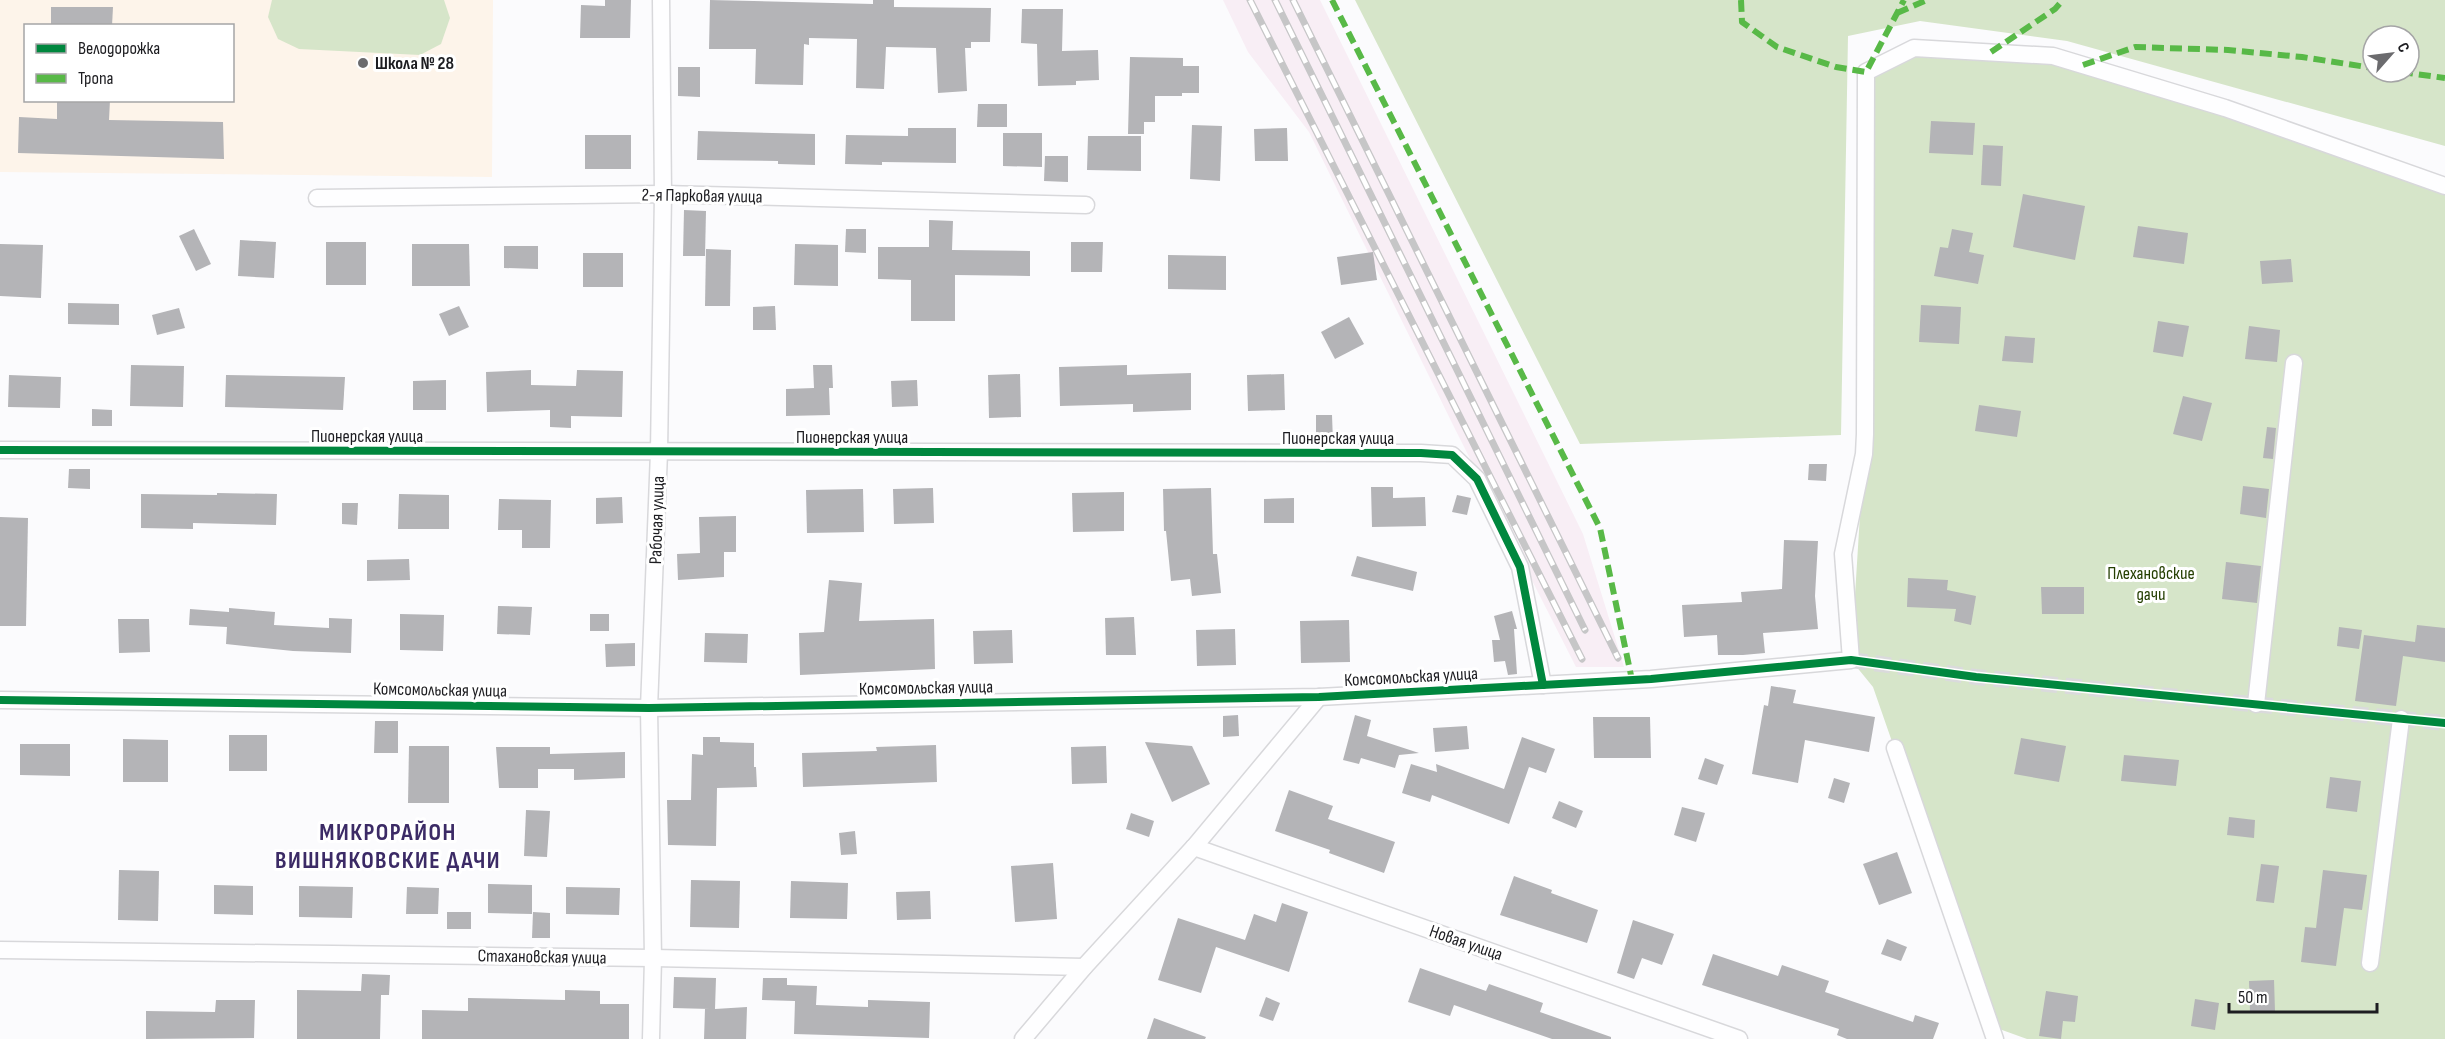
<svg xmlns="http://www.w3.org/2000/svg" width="2445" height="1039" viewBox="0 0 2445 1039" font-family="'Sofia Sans Condensed',sans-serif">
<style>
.industrial{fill:#f8eef5}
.education{fill:#fdf4ea;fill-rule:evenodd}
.green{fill:#d6e5c9;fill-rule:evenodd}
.building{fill:#b4b4b7}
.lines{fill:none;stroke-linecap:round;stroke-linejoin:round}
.street-tunnel{stroke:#dadadc;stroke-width:16;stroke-dasharray:16 8;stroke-linecap:butt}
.street-casing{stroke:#d8d8db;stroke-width:19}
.street{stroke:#fefeff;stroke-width:16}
.rail-casing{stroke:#c6c6c7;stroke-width:7}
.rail{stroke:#fff;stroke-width:4.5;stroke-dasharray:14;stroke-linecap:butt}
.quiet{stroke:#58b947;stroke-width:6;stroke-dasharray:12 6;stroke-linecap:butt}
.cycleway-casing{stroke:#fff;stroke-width:11}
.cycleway{stroke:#00873e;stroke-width:8}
.poi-dot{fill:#6b6b6e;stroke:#fff;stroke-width:2}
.labels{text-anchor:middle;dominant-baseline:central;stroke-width:6;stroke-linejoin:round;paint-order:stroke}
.poi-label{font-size:18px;font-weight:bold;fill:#1d1d21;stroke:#fff;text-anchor:start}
.street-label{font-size:18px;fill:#1d1d21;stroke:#fff}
.park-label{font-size:18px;fill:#253f02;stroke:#fff}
.district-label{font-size:24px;font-weight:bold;letter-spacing:1.5px;fill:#3c2b66;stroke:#fff}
</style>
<rect width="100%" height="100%" fill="#fbfbfd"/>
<polygon class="industrial" points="1223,0 1320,0 1583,534 1624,667 1576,667 1456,431 1309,132 1248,52"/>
<path class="education" d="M 0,0 L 493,0 L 492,177 L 0,172 ZM 26,26 L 232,26 L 232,100 L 26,100 Z"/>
<g class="green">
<polygon points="272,0 444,0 450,18 441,44 420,55 299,49 278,39 268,17"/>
<path d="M 1355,0 L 2445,0 L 2445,146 L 2067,41 L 1920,21 L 1848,36 L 1841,435 L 1580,444 ZM 2373,36 L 2409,36 L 2409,72 L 2373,72 Z"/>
<polygon points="1914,48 2053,56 2445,186 2445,1039 2027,1039 1991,1026 1873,687 1851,660 1865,434 1866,72"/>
</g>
<g class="building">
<polygon points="605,0 631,0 630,38 580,38 581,5 605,6"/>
<polygon points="710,0 873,4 873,0 894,0 894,7 991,8 990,42 971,42 971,48 965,48 967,91 938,93 936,48 886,47 884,89 856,88 857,39 809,38 809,45 804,44 803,85 755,84 756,49 709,49"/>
<polygon points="51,7 113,7 112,26 51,26"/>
<polygon points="1022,9 1063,9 1062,51 1098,50 1099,80 1076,81 1076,85 1038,86 1037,44 1021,43"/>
<polygon points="1130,57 1183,58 1183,66 1199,66 1199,93 1182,93 1182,96 1155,96 1155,122 1144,122 1144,134 1128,134"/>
<polygon points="678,67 700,67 700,97 678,96"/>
<polygon points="57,100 110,100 109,120 223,122 224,159 18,153 19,117 57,119"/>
<polygon points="978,104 1007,104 1007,127 977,127"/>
<polygon points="1931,121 1975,123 1973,155 1929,153"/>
<polygon points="1192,125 1222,126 1220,181 1190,179"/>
<polygon points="908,128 956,128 956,163 882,162 882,165 845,164 846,135 908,136"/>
<polygon points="1287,128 1288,161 1255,161 1254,129"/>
<polygon points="698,131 815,134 815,165 778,164 778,161 697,160"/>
<polygon points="1003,133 1042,133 1042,167 1003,166"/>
<rect x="585" y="135" width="46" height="34"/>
<polygon points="1088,136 1141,136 1141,171 1087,170"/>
<polygon points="1983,145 2003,146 2001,186 1981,185"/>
<polygon points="1045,156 1068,156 1068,182 1044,181"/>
<polygon points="2023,194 2085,206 2075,260 2013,247"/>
<polygon points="684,210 706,211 705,256 683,256"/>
<polygon points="929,220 953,221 952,250 1030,251 1030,276 955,275 955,321 911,321 911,280 878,279 878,247 929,247"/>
<polygon points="2138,226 2188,233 2184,264 2133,257"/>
<polygon points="194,229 211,264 196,271 179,236"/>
<polygon points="846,229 866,229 866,253 845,252"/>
<polygon points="1952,229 1973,233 1969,252 1984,255 1978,284 1934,276 1940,247 1948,248"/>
<polygon points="240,240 276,242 274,278 238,276"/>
<rect x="326" y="242" width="40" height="43"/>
<polygon points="1071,242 1103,242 1102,272 1071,272"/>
<polygon points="0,244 43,245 41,298 0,296"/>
<polygon points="412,244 469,244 470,286 412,286"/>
<polygon points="795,244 838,245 838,286 794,285"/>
<polygon points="504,246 538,246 538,269 504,268"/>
<polygon points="706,249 731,250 730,306 705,306"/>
<polygon points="1373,252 1377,280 1341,285 1337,257"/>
<rect x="583" y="253" width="40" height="34"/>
<polygon points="1168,255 1226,256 1226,290 1168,289"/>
<polygon points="2291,259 2293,282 2262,284 2260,261"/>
<polygon points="68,303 119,304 119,325 68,324"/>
<polygon points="1921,305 1961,307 1959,344 1919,342"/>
<polygon points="459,306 469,327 449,336 439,314"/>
<polygon points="775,306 776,330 753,330 753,307"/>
<polygon points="179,308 185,328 157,335 152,315"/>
<polygon points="1349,317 1364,344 1335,359 1321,332"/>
<polygon points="2158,321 2189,326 2183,357 2153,352"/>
<polygon points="2249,326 2280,330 2277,362 2245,359"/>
<polygon points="2005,336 2035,338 2033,363 2002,361"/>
<polygon points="131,365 184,366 183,407 130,406"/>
<polygon points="813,365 832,365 833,388 829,388 830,415 786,416 786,389 814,388"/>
<polygon points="1127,365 1127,375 1191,373 1191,410 1133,412 1133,404 1060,406 1059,367"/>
<polygon points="531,370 531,385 576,386 577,370 623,371 622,417 571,416 571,428 550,427 550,410 487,412 486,372"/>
<polygon points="1020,374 1021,417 989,418 988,375"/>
<polygon points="1284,374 1285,410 1248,411 1247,375"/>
<polygon points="9,375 61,377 60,408 8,407"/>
<polygon points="226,375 345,377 343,410 225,407"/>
<polygon points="446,380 446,410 413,410 413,381"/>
<polygon points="917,380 918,406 892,407 891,381"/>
<polygon points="2183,396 2212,403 2202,441 2173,434"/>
<polygon points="1979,405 2021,411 2017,437 1975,431"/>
<polygon points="92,409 112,410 112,426 92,426"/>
<polygon points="1316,415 1332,415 1333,442 1316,442"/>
<polygon points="2267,427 2276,428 2273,459 2263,458"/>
<polygon points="1809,464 1827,464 1826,481 1808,480"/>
<polygon points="69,469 90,469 90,489 68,488"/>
<polygon points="2243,486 2269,489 2266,518 2240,514"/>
<polygon points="1371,487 1393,487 1393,498 1425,497 1426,526 1372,527"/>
<polygon points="933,488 934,523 894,524 893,489"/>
<polygon points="1211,488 1213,554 1217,554 1221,593 1192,596 1190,579 1171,581 1166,531 1164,531 1163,489"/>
<polygon points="863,489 864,532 807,533 806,490"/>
<polygon points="1124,492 1124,531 1073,532 1072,493"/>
<polygon points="217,493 277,494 276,525 193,523 193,529 141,528 141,494 217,495"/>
<polygon points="399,494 449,495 449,529 398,529"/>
<polygon points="1457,495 1471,498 1467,515 1452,512"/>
<polygon points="622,497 623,523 596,524 596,498"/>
<polygon points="1294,498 1294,523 1264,523 1264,499"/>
<polygon points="499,499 551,500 550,548 522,548 522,530 498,530"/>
<polygon points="342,503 358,503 357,525 342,524"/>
<polygon points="736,516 736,552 724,552 724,577 678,580 677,554 700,553 699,517"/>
<polygon points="0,517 28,518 26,626 0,626"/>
<polygon points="1784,540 1818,541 1815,596 1818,629 1763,633 1765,653 1743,655 1718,655 1717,635 1684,637 1682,605 1742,602 1741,592 1782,589"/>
<polygon points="1357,556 1417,572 1413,591 1351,576"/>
<polygon points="409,559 410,580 367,581 367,560"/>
<polygon points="2226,562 2261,566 2257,603 2222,599"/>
<polygon points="1908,578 1948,580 1947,590 1976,596 1971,625 1954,621 1956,609 1907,607"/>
<polygon points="829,580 862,583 859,621 934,619 935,669 800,675 799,633 824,632"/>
<polygon points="2041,587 2084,587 2084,614 2042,614"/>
<polygon points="498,606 532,607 530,635 497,634"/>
<polygon points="229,608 275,612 274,625 329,628 329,618 352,619 351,653 293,651 226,644 227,627 189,625 190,609 229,612"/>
<polygon points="1512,611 1517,629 1514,629 1517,674 1508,675 1505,661 1494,662 1492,640 1500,640 1494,616"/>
<polygon points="400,614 444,615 443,651 400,650"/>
<rect x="590" y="614" width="19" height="17"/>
<polygon points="1134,617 1136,655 1106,655 1105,618"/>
<polygon points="118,619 149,619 150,652 119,653"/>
<polygon points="1349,620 1350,662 1301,663 1300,621"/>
<polygon points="2417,625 2445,628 2445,662 2403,656 2396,706 2355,701 2364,635 2415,642"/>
<polygon points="2339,627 2362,630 2359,649 2337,646"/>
<polygon points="1235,629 1236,665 1197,666 1196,630"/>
<polygon points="1012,630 1013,663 974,664 973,631"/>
<polygon points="705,633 748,634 747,663 704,662"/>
<polygon points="635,643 635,666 606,667 605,644"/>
<polygon points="1771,686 1796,690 1793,703 1875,717 1869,752 1805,740 1798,783 1752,774 1764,705 1768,706"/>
<polygon points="1238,715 1239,736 1223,737 1223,716"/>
<polygon points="1355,715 1371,720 1367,736 1419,753 1399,755 1395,768 1361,758 1359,764 1343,760"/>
<polygon points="1593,717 1650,717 1651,758 1594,758"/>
<polygon points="375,721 398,721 398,753 374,753"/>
<polygon points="1467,726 1469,749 1435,752 1433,728"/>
<rect x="229" y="735" width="38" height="36"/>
<polygon points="703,737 720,737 720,742 754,743 754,767 756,767 757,787 717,788 716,846 668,845 667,800 691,800 692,754 703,755"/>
<polygon points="1522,737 1555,749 1546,773 1529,767 1509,824 1432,795 1430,802 1402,793 1411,764 1437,772 1436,764 1504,789"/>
<polygon points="2021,738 2066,746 2059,782 2014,774"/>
<polygon points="123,739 168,740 168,782 123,782"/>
<polygon points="1145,742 1192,746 1210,784 1172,802"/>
<polygon points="20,744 70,744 70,776 20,775"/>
<polygon points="936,745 937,782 803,787 802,753 877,751 876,747"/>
<polygon points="409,746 449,746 449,803 408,803"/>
<polygon points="1106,746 1107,783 1072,784 1071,747"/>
<polygon points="496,747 550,747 550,754 625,752 625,778 574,780 574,769 538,769 538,788 499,788"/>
<polygon points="2124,755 2179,760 2176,786 2121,781"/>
<polygon points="1705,758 1724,765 1717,785 1698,779"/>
<polygon points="2330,777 2361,781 2357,812 2326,808"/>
<polygon points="1834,778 1850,783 1844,803 1828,798"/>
<polygon points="1289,790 1333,806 1328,819 1395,842 1384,873 1329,853 1330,850 1275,831"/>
<polygon points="1559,801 1583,811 1576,828 1552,818"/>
<polygon points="1682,807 1705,813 1696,842 1674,835"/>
<polygon points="526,810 550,811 547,857 524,856"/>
<polygon points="1131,813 1154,821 1149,837 1126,829"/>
<polygon points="2229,817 2255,820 2254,838 2227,835"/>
<polygon points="855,831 857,854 841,855 839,833"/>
<polygon points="1897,852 1912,893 1879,905 1863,864"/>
<polygon points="1053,863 1057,919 1015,922 1011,866"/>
<polygon points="2261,864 2279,866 2274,903 2256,901"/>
<polygon points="119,870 159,871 158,921 118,920"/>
<polygon points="2323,870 2367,875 2362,910 2344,908 2336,966 2301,962 2305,927 2316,928"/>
<polygon points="1514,876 1552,890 1551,893 1598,910 1587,943 1500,915"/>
<polygon points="691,880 740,881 739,928 690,927"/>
<polygon points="791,881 848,883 847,919 790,918"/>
<polygon points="488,884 532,885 532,914 488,913"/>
<polygon points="214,885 253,886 253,915 214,914"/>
<polygon points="299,886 353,887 352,918 299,917"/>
<polygon points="407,887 439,888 438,914 406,914"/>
<polygon points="566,887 620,888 619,915 566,914"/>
<polygon points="930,891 931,919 897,920 896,892"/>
<polygon points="1282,903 1308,912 1289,972 1216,947 1201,993 1158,980 1178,918 1245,940 1254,914 1276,922"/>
<rect x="447" y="912" width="24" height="17"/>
<polygon points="533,912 550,913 550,938 532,938"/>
<polygon points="1633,920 1674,934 1662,965 1642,958 1634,979 1617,973"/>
<polygon points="1887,939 1907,947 1901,961 1881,954"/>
<polygon points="1713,954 1778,976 1782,965 1829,981 1825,992 1913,1022 1915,1015 1939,1023 1933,1039 1847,1039 1837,1035 1839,1029 1702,985"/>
<polygon points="1420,968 1486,991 1489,984 1543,1003 1540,1012 1611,1037 1611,1039 1552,1039 1454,1005 1450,1016 1408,1002"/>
<polygon points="362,974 390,975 389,995 381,995 380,1039 297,1039 297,990 361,991"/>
<polygon points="674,977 716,978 715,1009 747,1007 746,1039 704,1039 705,1009 710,1009 673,1008"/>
<polygon points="763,978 787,978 787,985 817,986 816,1005 868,1007 868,1000 930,1002 929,1038 794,1034 795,1001 762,1000"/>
<polygon points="2274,980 2275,1012 2250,1013 2249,981"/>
<polygon points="565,990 600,991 600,1004 629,1004 629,1039 422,1039 422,1010 468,1011 468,998 565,1000"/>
<polygon points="2046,991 2078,996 2075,1022 2063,1021 2061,1039 2039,1036"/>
<polygon points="1266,997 1280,1003 1273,1021 1259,1016"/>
<polygon points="2195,999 2219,1003 2215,1030 2191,1026"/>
<polygon points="216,1000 255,1000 254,1038 146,1039 146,1011 215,1012"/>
<polygon points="1154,1018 1206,1037 1205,1039 1147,1039"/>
</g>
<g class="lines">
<polyline class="street-tunnel" points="1851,660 1976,677 2445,723"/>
<defs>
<g id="street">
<polyline points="317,198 663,194 1086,205"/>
<polyline points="0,450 1421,453 1452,455 1477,479 1520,567 1543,685"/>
<polyline points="0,700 649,708 1319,697 1651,679 1851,660 1843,554 1864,454 1865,434 1866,72 1914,48 2053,56 2225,108 2445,186"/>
<polyline points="2256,704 2294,363"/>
<polyline points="1895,748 1995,1039"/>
<polyline points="1194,847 1739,1039"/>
<polyline points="0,950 653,958 1084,967"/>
<polyline points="2370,963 2401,719"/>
<polyline points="651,1039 653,958 649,708 659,452 663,194 661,0"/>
<polyline points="1023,1039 1084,967 1194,847 1319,697"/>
</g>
</defs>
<use href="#street" class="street-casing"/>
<use href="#street" class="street"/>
<defs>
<g id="rail">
<polyline points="1250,0 1582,659"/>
<polyline points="1275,0 1585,630"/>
<polyline points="1293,0 1618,658"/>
</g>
</defs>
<use href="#rail" class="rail-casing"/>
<use href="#rail" class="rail"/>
<g class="quiet">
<polyline points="1332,0 1600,528 1632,680"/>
<polyline points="1741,0 1742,22 1777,47 1836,67 1866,72 1904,0"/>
<polyline points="1897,13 1927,0"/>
<polyline points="1991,52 2055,9 2063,0"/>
<polyline points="2083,65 2135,47 2228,50 2302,57 2373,68"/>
<polyline points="2401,72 2445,78"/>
</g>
<defs>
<g id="cycleway">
<polyline points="0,450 1421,453 1452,455 1477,479 1520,567 1543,685"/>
<polyline points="0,700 649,708 1319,697 1651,679 1851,660 1976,677 2445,723"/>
</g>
</defs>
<use href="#cycleway" class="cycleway-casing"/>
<use href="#cycleway" class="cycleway"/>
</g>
<circle class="poi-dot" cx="363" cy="63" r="6"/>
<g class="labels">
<g class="poi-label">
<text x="375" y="63">Школа № 28</text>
</g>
<g class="street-label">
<text transform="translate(702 196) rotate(1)">2-я Парковая улица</text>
<text x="367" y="436">Пионерская улица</text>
<text x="852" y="437">Пионерская улица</text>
<text x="1338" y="438">Пионерская улица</text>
<text transform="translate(657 520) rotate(-88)">Рабочая улица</text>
<text transform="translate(1411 677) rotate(-3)">Комсомольская улица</text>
<text transform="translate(926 688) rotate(-1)">Комсомольская улица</text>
<text transform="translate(440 690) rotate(1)">Комсомольская улица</text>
<text transform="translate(1466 943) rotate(19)">Новая улица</text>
<text transform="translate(542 957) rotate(1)">Стахановская улица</text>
</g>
<g class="park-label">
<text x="2151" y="573">Плехановские<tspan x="2151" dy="21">дачи</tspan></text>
</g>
<g class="district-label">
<text x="388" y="832">МИКРОРАЙОН<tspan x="388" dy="28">ВИШНЯКОВСКИЕ ДАЧИ</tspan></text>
</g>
</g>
<rect x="24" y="24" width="210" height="78" fill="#ffffff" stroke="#a5a5a6" stroke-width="1.5"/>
<rect x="36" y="44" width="30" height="9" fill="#00873e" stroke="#a5a5a6" stroke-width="1.5"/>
<text x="78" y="54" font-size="18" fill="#1d1d21">Велодорожка</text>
<rect x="36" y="74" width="30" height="9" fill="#58b947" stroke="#a5a5a6" stroke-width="1.5"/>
<text x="78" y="84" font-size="18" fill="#1d1d21">Тропа</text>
<g transform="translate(2391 54) rotate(62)"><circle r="28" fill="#ffffff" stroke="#a5a5a6" stroke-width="1.5"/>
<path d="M0-4.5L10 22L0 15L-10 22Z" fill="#6b6b6e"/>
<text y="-9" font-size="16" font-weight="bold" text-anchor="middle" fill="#1d1d21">С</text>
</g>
<path d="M2229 1003v9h148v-9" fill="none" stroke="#1d1d21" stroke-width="3"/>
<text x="2238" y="1003" font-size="18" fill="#1d1d21" stroke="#ffffff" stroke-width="4.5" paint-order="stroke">50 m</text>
</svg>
